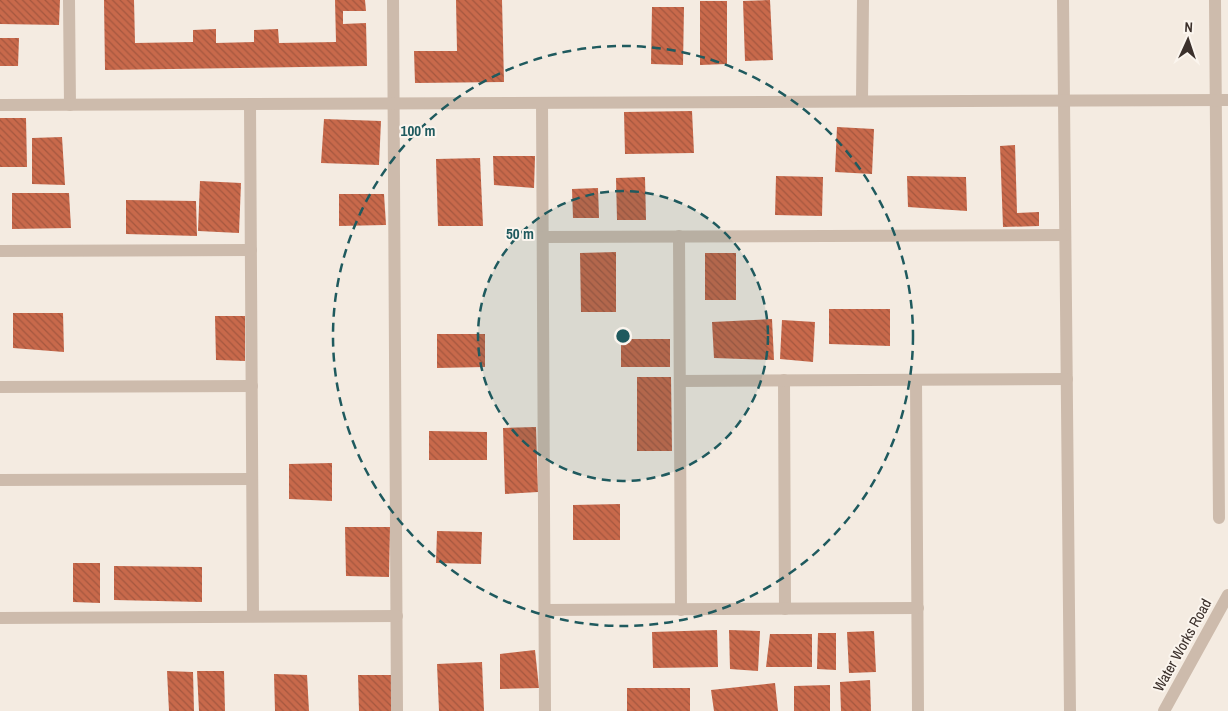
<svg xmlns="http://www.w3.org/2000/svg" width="1228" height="711" viewBox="0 0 1228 711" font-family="'Archivo Narrow',sans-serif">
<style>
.building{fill:url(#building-back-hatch)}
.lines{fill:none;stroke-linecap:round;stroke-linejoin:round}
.minor{stroke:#cdbbac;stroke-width:12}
.tertiary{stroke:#cdbbac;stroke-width:12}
.ring{fill:none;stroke:#1f5a5e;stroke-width:2.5;stroke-dasharray:9 6}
.labels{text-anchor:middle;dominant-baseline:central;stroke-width:4;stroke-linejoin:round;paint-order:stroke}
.street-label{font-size:15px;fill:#3b302b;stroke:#fbf5ee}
.centre{fill:#1f5a5e;stroke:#fbf5ee;stroke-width:2.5}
.ring-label{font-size:15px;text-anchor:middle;font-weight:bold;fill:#1f5a5e;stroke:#fbf5ee;stroke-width:4;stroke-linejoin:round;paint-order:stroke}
</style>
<defs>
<pattern id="building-back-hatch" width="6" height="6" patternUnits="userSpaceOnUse" patternTransform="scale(1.25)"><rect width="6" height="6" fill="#c8694b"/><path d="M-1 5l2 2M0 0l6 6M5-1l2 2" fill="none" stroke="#a4573f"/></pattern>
</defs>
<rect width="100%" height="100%" fill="#f4ebe1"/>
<g class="building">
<polygon points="0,0 60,0 59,25 0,24"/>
<polygon points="104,0 134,0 135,43 193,42 193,30 216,29 216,43 254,42 254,30 278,29 279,43 336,42 335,0 365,0 366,11 343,11 343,24 366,23 367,66 105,70"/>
<polygon points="456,0 502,0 504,82 415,83 414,51 457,51"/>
<polygon points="770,0 773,60 745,61 743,1"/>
<polygon points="700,1 727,1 727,64 700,65"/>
<polygon points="652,7 684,7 683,65 651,64"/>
<polygon points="0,38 19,38 18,66 0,66"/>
<polygon points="692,111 694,153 625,154 624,112"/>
<polygon points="0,118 26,118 27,167 0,167"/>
<polygon points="324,119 381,121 379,165 321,163"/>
<polygon points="837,127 874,129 872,174 835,172"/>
<polygon points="62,137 65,185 32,184 32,138"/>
<polygon points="1015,145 1017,213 1039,212 1039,226 1003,227 1000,146"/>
<polygon points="493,156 535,156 534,188 494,185"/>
<polygon points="480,158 483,226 438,226 436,159"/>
<polygon points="776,176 823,177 822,216 775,215"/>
<polygon points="907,176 966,177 967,211 908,207"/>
<polygon points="645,177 646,220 617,220 616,178"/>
<polygon points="200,181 241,183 239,233 198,231"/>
<polygon points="598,188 599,218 573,218 572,189"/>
<polygon points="12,193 69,193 71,228 12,229"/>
<polygon points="339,194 384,194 386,225 339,226"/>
<polygon points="126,200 196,201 197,236 126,234"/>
<polygon points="616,252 616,312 581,312 580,253"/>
<rect x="705" y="253" width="31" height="47"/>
<polygon points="829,309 890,309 890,346 829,344"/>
<polygon points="13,313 63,313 64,352 13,348"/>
<polygon points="215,316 245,316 245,361 216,360"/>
<polygon points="772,319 774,360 714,358 712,322"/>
<polygon points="782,320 815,322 813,362 780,359"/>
<polygon points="437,334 485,334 485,367 437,368"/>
<rect x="621" y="339" width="49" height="28"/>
<polygon points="637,377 671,377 672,451 637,451"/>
<polygon points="536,427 538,492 505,494 503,428"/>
<polygon points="429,431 487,432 487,460 429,460"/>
<polygon points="332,463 332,501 289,499 289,464"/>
<polygon points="620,504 620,540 573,540 573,505"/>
<polygon points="345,527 390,527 389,577 346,576"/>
<polygon points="437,531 482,532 481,564 436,563"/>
<polygon points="73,563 100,563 100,603 73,602"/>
<polygon points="114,566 202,567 202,602 114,600"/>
<polygon points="717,630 718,667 653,668 652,632"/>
<polygon points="729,630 760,631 758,671 730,669"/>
<polygon points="874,631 876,672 849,673 847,632"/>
<polygon points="818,633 836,633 836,670 817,669"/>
<polygon points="770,634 812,634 812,667 766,667"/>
<polygon points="535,650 539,688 500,689 500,654"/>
<polygon points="482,662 484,711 439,711 437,664"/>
<polygon points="167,671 193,672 194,711 169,711"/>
<polygon points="197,671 224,671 225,711 199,711"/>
<polygon points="274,674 307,675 309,711 275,711"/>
<polygon points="358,675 391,675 393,711 359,711"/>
<polygon points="870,680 871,711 841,711 840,682"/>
<polygon points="775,683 778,711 714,711 711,690"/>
<polygon points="830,685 830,711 794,711 794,686"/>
<rect x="627" y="688" width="63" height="23"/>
</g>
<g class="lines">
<g class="minor">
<polyline points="69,0 70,105"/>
<polyline points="393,0 397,711"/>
<polyline points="1063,0 1070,711"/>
<polyline points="1215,0 1219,518"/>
<polyline points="862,101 863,0"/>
<polyline points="542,103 545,711"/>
<polyline points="250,104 253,616"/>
<polyline points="0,105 1228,100"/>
<polyline points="679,236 681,610"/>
<polyline points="543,237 1065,235"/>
<polyline points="0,251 251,250"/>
<polyline points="784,380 785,609"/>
<polyline points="916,380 918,711"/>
<polyline points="680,381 1067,379"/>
<polyline points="0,387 252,386"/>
<polyline points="0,480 252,479"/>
<polyline points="545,610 918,608"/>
<polyline points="0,618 397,616"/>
</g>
<polyline class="tertiary" points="1164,711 1228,595"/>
</g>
<circle cx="623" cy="336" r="145" fill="#1f5a5e" fill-opacity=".12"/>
<g class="ring">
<circle cx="623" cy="336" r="145"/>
<circle cx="623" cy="336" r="290"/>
</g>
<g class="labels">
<g class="street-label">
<text transform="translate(1182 645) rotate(-61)">Water Works Road</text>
</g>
</g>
<circle cx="623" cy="336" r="8" class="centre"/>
<g class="ring-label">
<text x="418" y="136">100 m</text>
<text x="520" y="239">50 m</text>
</g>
<g transform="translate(1188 40) rotate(3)" stroke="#fbf5ee" stroke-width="4" paint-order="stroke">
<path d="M0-4L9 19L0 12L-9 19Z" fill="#3b302b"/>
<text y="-8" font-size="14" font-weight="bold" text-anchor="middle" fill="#3b302b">N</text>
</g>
</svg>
